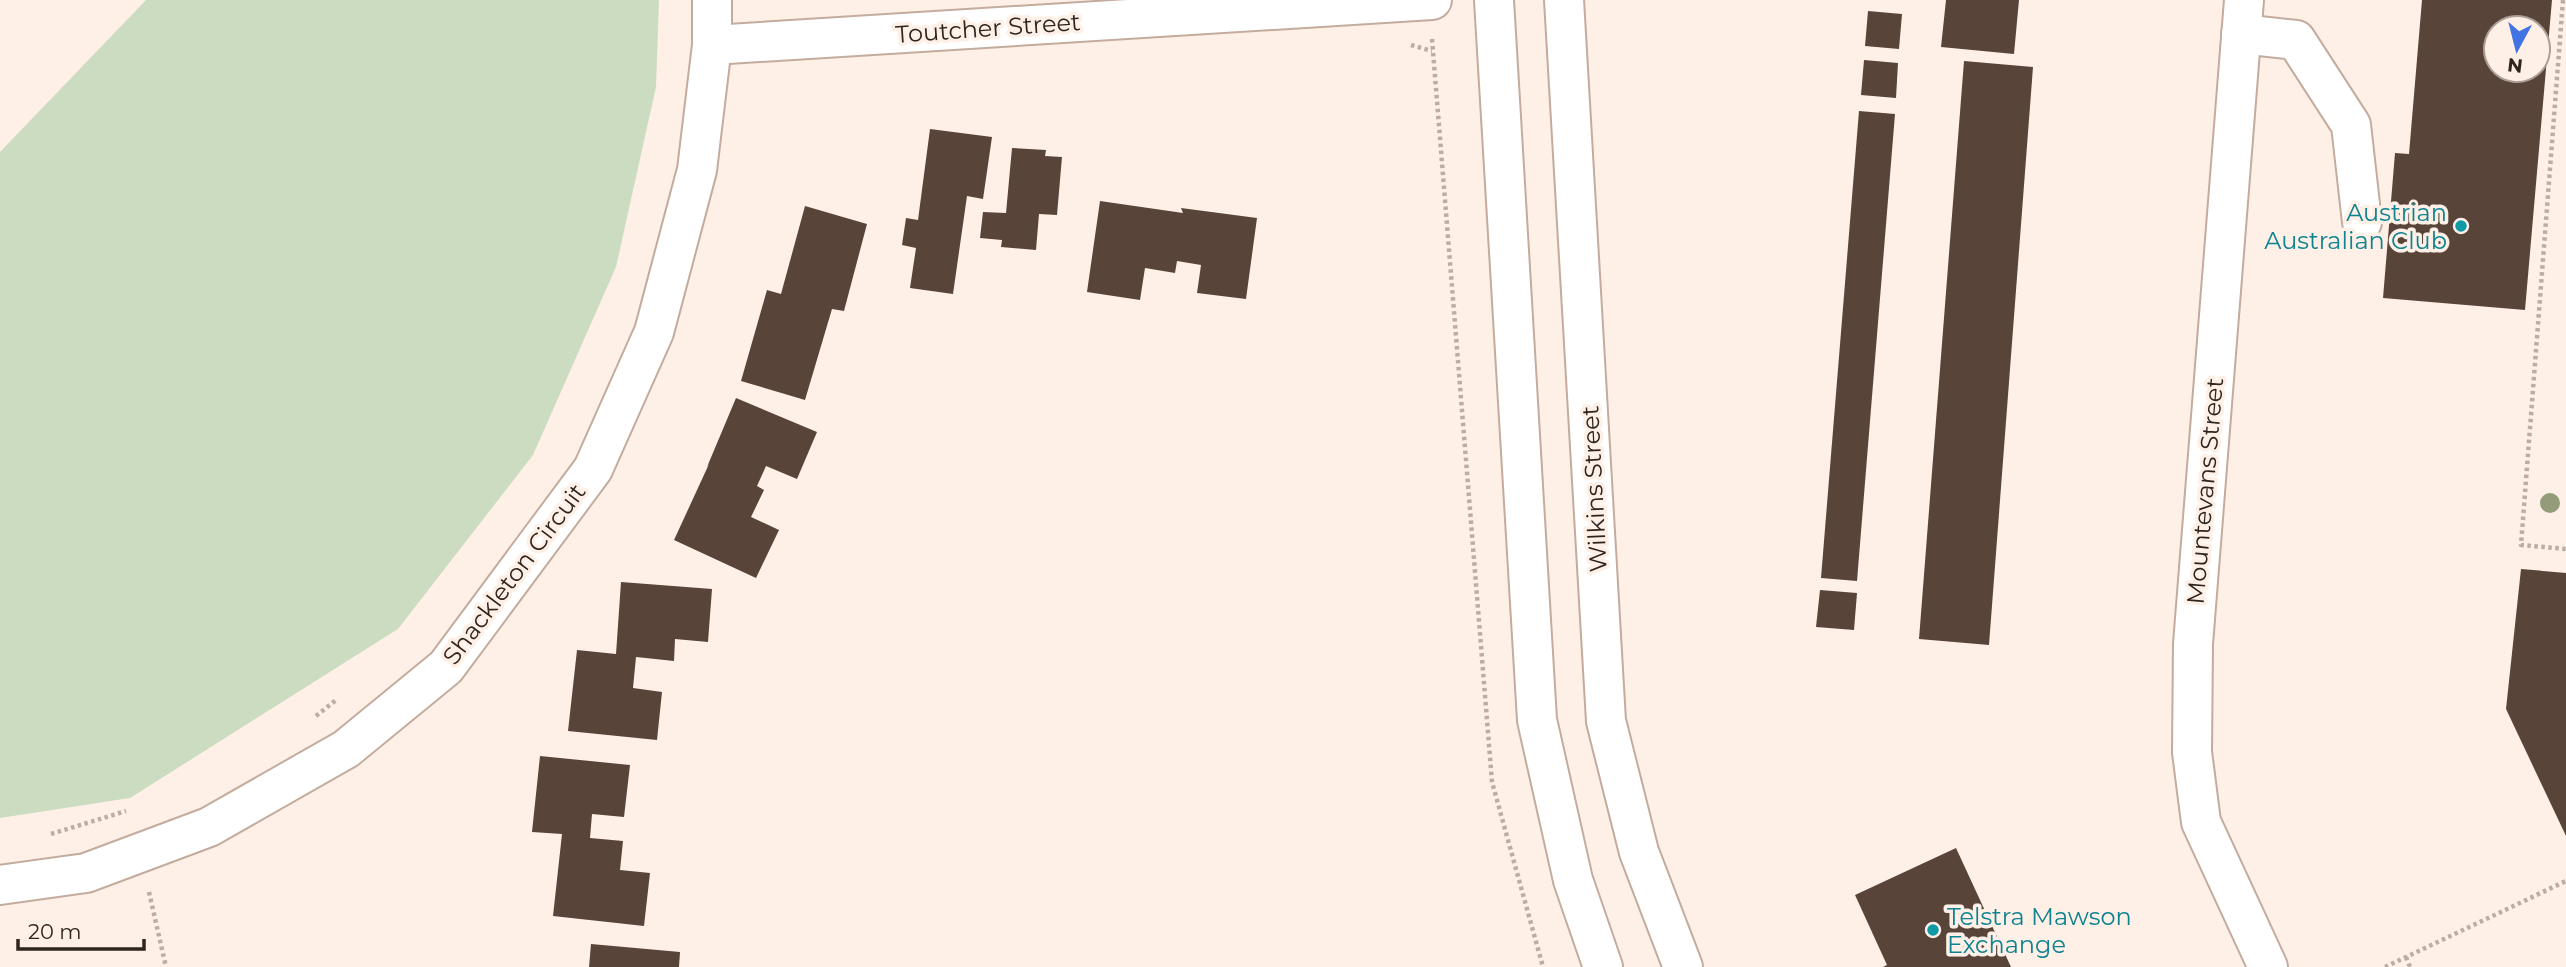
<svg xmlns="http://www.w3.org/2000/svg" width="2566" height="967" viewBox="0 0 2566 967" font-family="Montserrat,sans-serif">
<style>
.green{fill:#ccdcc0}
.building{fill:#59443a;fill-rule:evenodd}
.lines{fill:none;stroke-linecap:round;stroke-linejoin:round}
.minor-casing{stroke:#c3ac9d;stroke-width:42}
.path{stroke:#baada5;stroke-width:4.5;stroke-dasharray:3.5 3.5;stroke-linecap:butt}
.minor{stroke:#fff;stroke-width:38}
.tree{fill:#939b7a}
.culture-dot{fill:#0f9aa8;stroke:#fff0e7;stroke-width:2.5}
.labels{text-anchor:middle;dominant-baseline:central;stroke-width:7;stroke-linejoin:round;paint-order:stroke}
.street-label{font-size:24px;fill:#2e251f;stroke:#fff0e7}
.culture-label{font-size:24px;fill:#0d838f;stroke:#fff0e7;text-anchor:end}
</style>
<rect width="100%" height="100%" fill="#fff0e7"/>
<polygon class="green" points="146,0 659,0 656,87 616,267 533,455 398,629 130,798 0,818 0,152"/>
<g class="building">
<polygon points="1946,0 2019,0 2014,54 1941,47"/>
<path d="M 2422,0 L 2552,0 L 2525,310 L 2383,298 L 2395,153 L 2409,154 ZM 2496,28 L 2538,28 L 2538,70 L 2496,70 Z"/>
<polygon points="1868,11 1902,14 1899,49 1865,46"/>
<polygon points="1864,60 1898,63 1896,98 1861,95"/>
<polygon points="1964,61 2033,67 1989,645 1919,639"/>
<polygon points="1859,111 1895,114 1857,581 1821,578"/>
<polygon points="930,129 992,137 983,199 967,196 953,294 910,288 916,248 902,245 906,218 918,220"/>
<polygon points="1012,148 1046,150 1045,156 1062,157 1057,215 1039,214 1036,250 1001,247 1002,240 980,238 983,212 1006,213"/>
<polygon points="1100,201 1183,213 1181,208 1257,218 1246,299 1197,293 1201,265 1177,261 1175,273 1145,268 1140,300 1087,292"/>
<polygon points="805,206 867,224 844,311 832,309 805,400 741,381 767,290 781,294"/>
<polygon points="736,398 817,432 797,479 766,466 757,486 764,490 751,517 779,530 756,578 674,540 709,464 707,467"/>
<polygon points="2521,569 2566,573 2566,836 2506,709"/>
<polygon points="621,582 712,589 708,642 675,639 674,661 636,657 633,688 662,692 657,740 568,731 577,650 616,654"/>
<polygon points="1820,590 1857,593 1854,630 1816,627"/>
<polygon points="540,756 630,765 624,817 592,814 590,838 623,841 620,870 650,873 644,926 553,916 562,834 532,832"/>
<polygon points="1956,848 2011,967 1883,967 1887,965 1855,895"/>
<polygon points="591,944 680,952 679,967 589,967"/>
</g>
<g class="lines">
<defs>
<g id="minor">
<polyline points="1494,0 1537,720 1573,880 1603,967"/>
<polyline points="1564,0 1606,721 1639,852 1683,967"/>
<polyline points="2244,0 2193,644 2192,752 2201,822 2268,967"/>
<polyline points="2241,34 2296,40 2351,125 2362,222"/>
<polyline points="712,45 1432,0"/>
<polyline points="0,885 86,873 209,827 346,749 446,667 593,469 654,332 697,170 712,45 712,0"/>
</g>
</defs>
<use href="#minor" class="minor-casing"/>
<g class="path">
<polyline points="2563,0 2521,545 2566,549"/>
<polyline points="1432,39 1492,782 1543,967"/>
<polyline points="1411,45 1432,51"/>
<polyline points="316,716 336,700"/>
<polyline points="51,834 126,811"/>
<polyline points="149,892 166,967"/>
<polyline points="2406,957 2410,967"/>
<polyline points="2385,967 2566,881"/>
</g>
<use href="#minor" class="minor"/>
</g>
<circle class="tree" cx="2550" cy="503" r="10"/>
<g class="culture-dot">
<circle cx="2461" cy="226" r="7"/>
<circle cx="1933" cy="930" r="7"/>
</g>
<g class="labels">
<g class="street-label">
<text transform="translate(988 28) rotate(-4)">Toutcher Street</text>
<text transform="translate(1594 489) rotate(-93)">Wilkins Street</text>
<text transform="translate(2205 491) rotate(-85)">Mountevans Street</text>
<text transform="translate(514 574) rotate(-53)">Shackleton Circuit</text>
</g>
<g class="culture-label">
<text x="2447" y="212">Austrian<tspan x="2447" dy="28">Australian Club</tspan></text>
<text x="1947" y="916" text-anchor="start">Telstra Mawson<tspan x="1947" dy="28">Exchange</tspan></text>
</g>
</g>
<g transform="translate(2517 49) rotate(187)"><circle r="33" fill="#fff0e7" stroke="#ab9f97" stroke-width="2"/>
<path d="M0-5L12 26L0 18L-12 26Z" fill="#4173e3"/>
<text y="-10" font-size="19" font-weight="bold" text-anchor="middle" fill="#2e251f">N</text>
</g>
<path d="M18 939v10h126v-10" fill="none" stroke="#2e251f" stroke-width="3.5"/>
<text x="28" y="939" font-size="21" fill="#2e251f" stroke="#fff0e7" stroke-width="5" paint-order="stroke">20 m</text>
</svg>
